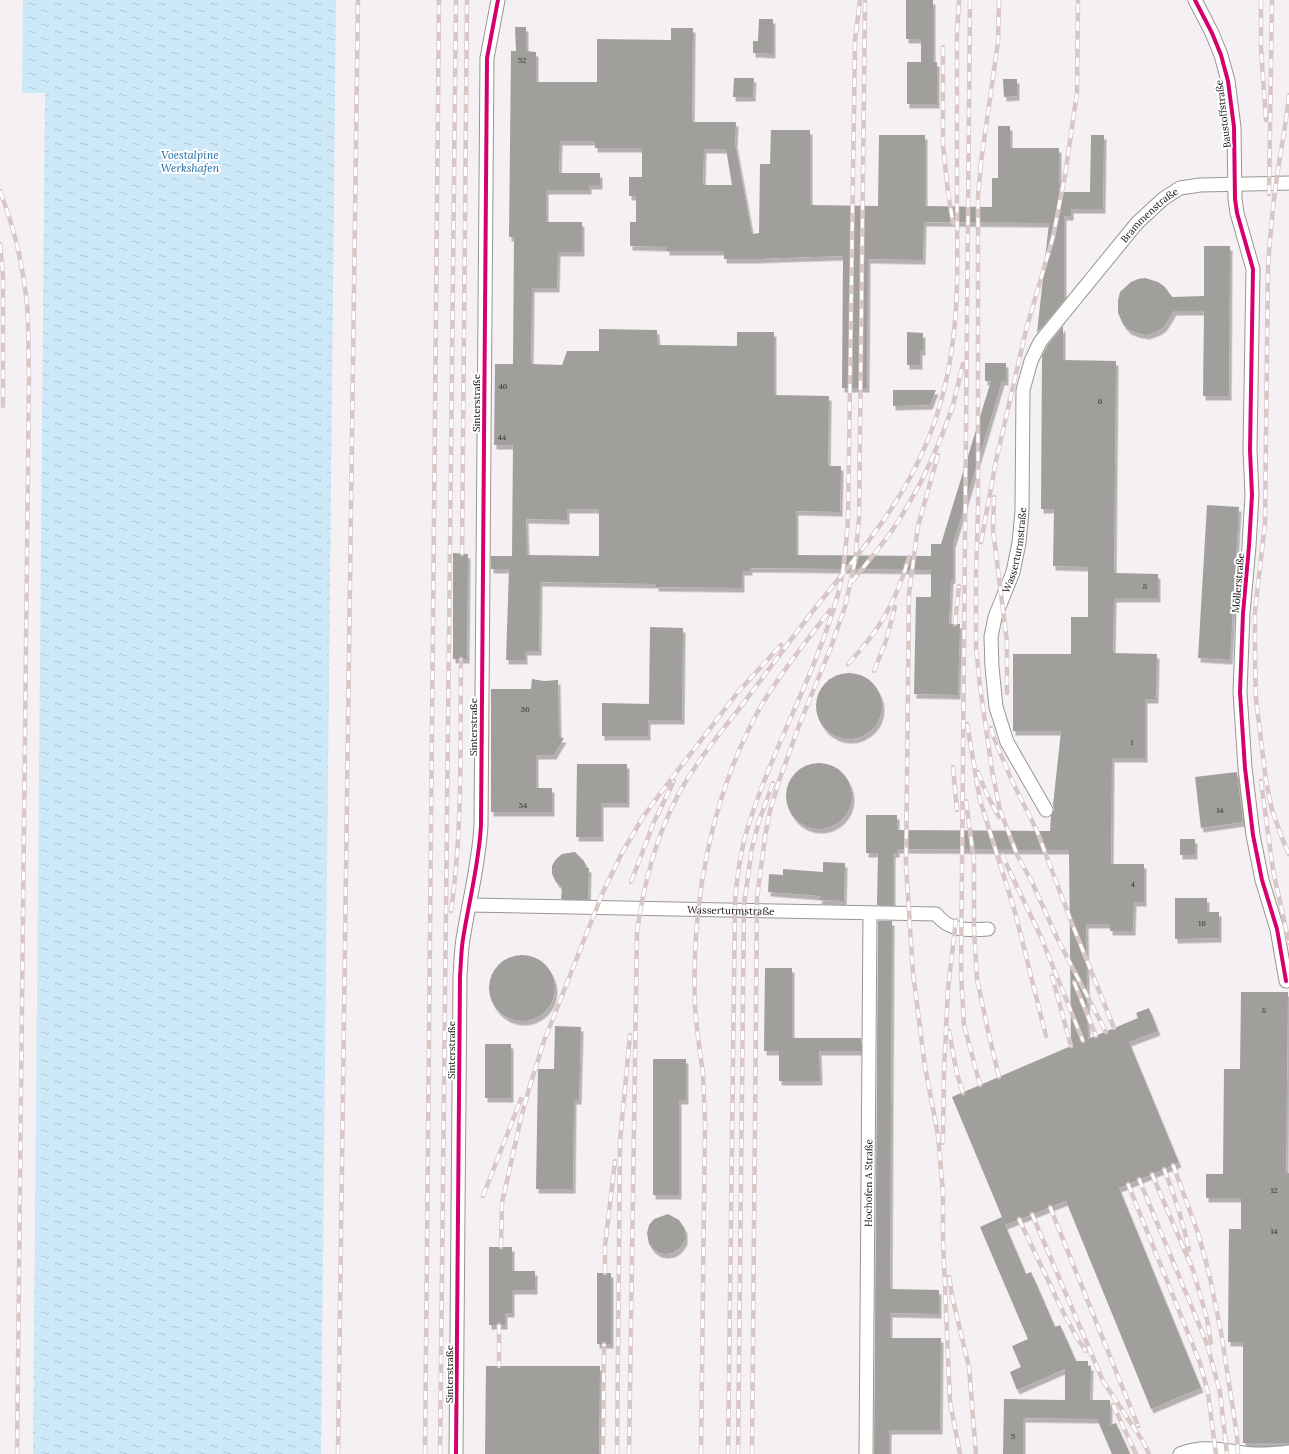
<svg xmlns="http://www.w3.org/2000/svg" width="1289" height="1454" viewBox="0 0 1289 1454" font-family="Lora,serif">
<style>
.industrial{fill:#f5f0f3}
.water{fill:url(#water-ripples)}
.building{fill:#a19f9c;fill-rule:evenodd;filter:url(#shadow)}
.lines{fill:none;stroke-linecap:round;stroke-linejoin:round}
.street-casing{stroke:#979795;stroke-width:15}
.street{stroke:#fffffe;stroke-width:13}
.rail-casing{stroke:#d9c6c7;stroke-width:4.5}
.rail{stroke:#fff;stroke-width:3;stroke-dasharray:9;stroke-linecap:butt}
.cycleway-casing{stroke:#fff;stroke-width:6}
.cycleway{stroke:#d6006c;stroke-width:4}
.labels{text-anchor:middle;dominant-baseline:central;stroke-width:4;stroke-linejoin:round;paint-order:stroke}
.number-label{font-size:8px;fill:#353434}
.street-label{font-size:10px;fill:#111;stroke:#fff}
.water-label{font-size:11px;font-style:italic;fill:#1768a6;stroke:#fff}
</style>
<defs>
<pattern id="water-ripples" width="26" height="14" patternUnits="userSpaceOnUse"><rect width="26" height="14" fill="#cde8f7"/><path d="M2 4q2-2 4 0t4 0M15 11q2-2 4 0t4 0" fill="none" stroke="#afc6d3"/></pattern>
<filter id="shadow"><feDropShadow dx="2.5" dy="4.5" stdDeviation="0" flood-color="#0004"/></filter>
</defs>
<rect width="100%" height="100%" fill="#fdfcf7"/>
<rect class="industrial" x="0" y="0" width="1289" height="1454"/>
<polygon class="water" points="23,0 336,0 321,1454 33,1454 45,93 22,93"/>
<g class="building">
<polygon points="906,0 933,0 933,62 937,62 937,104 907,104 907,62 921,62 921,39 906,39"/>
<polygon points="759,19 773,19 773,54 753,53 753,41 758,41"/>
<path d="M 515,27 L 526,27 L 526,51 L 536,52 L 536,82 L 597,82 L 597,39 L 671,40 L 671,28 L 693,28 L 692,122 L 736,122 L 735,143 L 752,234 L 759,233 L 760,164 L 770,164 L 771,130 L 810,130 L 810,205 L 878,206 L 879,135 L 925,135 L 925,206 L 992,207 L 992,178 L 998,178 L 998,126 L 1010,126 L 1010,148 L 1059,148 L 1059,192 L 1090,192 L 1091,135 L 1104,135 L 1103,209 L 1071,209 L 1071,216 L 1064,216 L 1064,300 L 1037,333 L 1049,223 L 924,222 L 923,260 L 868,259 L 867,388 L 842,388 L 843,256 L 754,259 L 724,259 L 724,251 L 667,251 L 667,247 L 630,246 L 630,222 L 636,222 L 636,196 L 629,196 L 629,177 L 642,177 L 642,148 L 595,148 L 595,141 L 560,141 L 559,173 L 600,173 L 600,185 L 589,185 L 589,190 L 546,190 L 546,222 L 582,222 L 582,252 L 558,252 L 557,288 L 532,288 L 531,364 L 562,365 L 567,351 L 599,351 L 599,329 L 657,330 L 658,345 L 737,346 L 737,332 L 774,332 L 774,395 L 829,396 L 828,466 L 841,466 L 840,512 L 796,511 L 796,555 L 931,556 L 931,544 L 941,544 L 991,381 L 985,381 L 985,363 L 1006,363 L 1006,381 L 1002,381 L 953,544 L 953,579 L 951,579 L 949,624 L 960,624 L 958,695 L 914,694 L 916,597 L 931,597 L 931,570 L 750,568 L 750,571 L 742,571 L 742,588 L 656,587 L 656,584 L 540,582 L 539,651 L 525,651 L 525,660 L 506,660 L 509,569 L 491,569 L 491,556 L 512,556 L 513,445 L 494,445 L 495,364 L 513,364 L 514,237 L 509,237 L 511,51 L 516,51 ZM 704,149 L 726,149 L 732,185 L 703,185 ZM 567,509 L 599,509 L 599,556 L 527,555 L 526,519 L 567,520 Z"/>
<polygon points="734,78 754,78 753,97 733,97"/>
<polygon points="1003,79 1017,79 1017,96 1004,97"/>
<polygon points="1204,246 1230,246 1229,396 1203,396 1204,311 1174,311 1164,327 1158,331 1147,335 1136,333 1129,330 1123,324 1118,313 1118,300 1120,292 1131,282 1138,279 1145,278 1158,282 1165,287 1172,297 1204,296"/>
<polygon points="1063,326 1063,360 1116,361 1114,573 1158,574 1158,598 1114,598 1113,653 1157,654 1156,699 1145,699 1145,758 1112,758 1111,864 1144,864 1144,902 1134,902 1133,931 1110,931 1110,924 1086,924 1088,1039 1138,1018 1136,1013 1149,1008 1158,1031 1129,1042 1179,1163 1119,1188 1201,1388 1151,1409 1066,1201 1005,1225 1026,1274 1031,1272 1055,1327 1060,1325 1076,1361 1088,1361 1088,1366 1091,1366 1090,1400 1110,1400 1110,1425 1116,1423 1130,1454 1112,1454 1097,1419 1023,1418 1023,1454 1003,1454 1004,1399 1065,1400 1065,1369 1017,1390 1010,1372 1021,1367 1012,1346 1028,1339 980,1227 1002,1217 952,1097 1071,1046 1069,850 897,849 897,853 893,853 893,905 877,905 878,853 866,853 866,815 897,815 897,830 1050,831 1051,816 1054,810 1053,805 1061,731 1013,731 1013,654 1071,654 1071,617 1088,617 1088,567 1053,566 1054,509 1041,509 1042,356 1047,346"/>
<polygon points="907,332 923,333 923,351 920,351 920,365 907,365"/>
<polygon points="893,390 936,390 930,405 893,406"/>
<polygon points="1207,505 1239,507 1230,660 1198,658"/>
<polygon points="453,553 468,554 467,659 453,659"/>
<polygon points="650,627 683,628 682,720 648,720 648,736 602,736 602,703 649,704"/>
<circle cx="849" cy="706" r="33"/>
<polygon points="532,679 544,681 558,680 559,738 564,738 554,755 536,755 536,788 552,788 552,812 491,812 491,689 531,689"/>
<circle cx="819" cy="796" r="33"/>
<polygon points="577,764 627,764 627,803 601,803 601,837 576,837"/>
<polygon points="1237,772 1243,822 1201,828 1195,777"/>
<rect x="1180" y="839" width="15" height="16"/>
<polygon points="575,852 584,861 587,868 589,868 588,899 561,899 562,887 556,882 552,874 552,866 556,859 562,854"/>
<polygon points="823,862 845,863 844,901 819,900 820,896 768,892 769,874 783,875 783,869 823,872"/>
<polygon points="1175,898 1207,898 1207,912 1219,912 1219,938 1175,939"/>
<polygon points="878,921 892,921 890,1289 939,1290 939,1314 890,1313 890,1338 941,1338 940,1430 889,1430 889,1454 874,1454"/>
<circle cx="522" cy="988" r="33"/>
<polygon points="765,968 792,968 792,1038 861,1038 861,1051 819,1051 820,1081 779,1081 779,1051 764,1051"/>
<polygon points="1241,992 1288,992 1286,1173 1289,1173 1289,1443 1243,1443 1243,1342 1228,1342 1229,1229 1241,1229 1241,1198 1206,1198 1206,1174 1223,1174 1224,1069 1240,1069"/>
<polygon points="555,1026 581,1027 579,1100 574,1100 573,1189 536,1189 538,1069 554,1069"/>
<rect x="485" y="1044" width="26" height="54"/>
<polygon points="653,1059 686,1059 686,1100 679,1100 679,1195 653,1195"/>
<polygon points="668,1214 679,1220 685,1229 685,1240 680,1248 673,1253 665,1254 659,1253 653,1249 649,1244 647,1233 649,1225 654,1219"/>
<polygon points="489,1247 512,1247 512,1271 535,1271 535,1290 512,1290 512,1313 505,1313 505,1325 489,1325"/>
<rect x="597" y="1273" width="14" height="71"/>
<polygon points="486,1366 600,1366 599,1454 485,1454"/>
</g>
<g class="lines">
<defs>
<g id="street">
<polyline points="1195,0 1212,33 1221,55 1228,81 1234,127 1235,199 1237,213 1253,269 1250,450 1252,495 1249,546 1243,613 1240,692 1245,768 1253,835 1262,880 1277,929 1286,981"/>
<path id="s1" d="M 1046,810 L 1007,742 L 996,707 L 992,667 L 991,637 L 995,617 L 1013,572 L 1019,543 L 1022,511 L 1023,390 L 1031,361 L 1040,342 L 1137,223 L 1163,199 L 1180,188 L 1200,185 L 1289,183"/>
<path id="s2" d="M 469,905 L 936,914 C 950,932 968,930 988,929"/>
<path d="M 456,1454 L 460,976 C 461,964 461,951 463,939 C 469,901 479,864 481,825 L 487,58 L 498,0"/>
<path id="s3" d="M 866,1454 L 870,913"/>
<path d="M 1180,1454 C 1206,1443 1228,1452 1254,1454 C 1266,1454 1278,1454 1289,1452"/>
</g>
</defs>
<use href="#street" class="street-casing"/>
<use href="#street" class="street"/>
<defs>
<g id="rail">
<polyline points="970,0 961,973 964,1025 980,1085"/>
<polyline points="1261,0 1261,48 1266,120"/>
<polyline points="943,47 943,145 948,192 953,223"/>
<path d="M 1289,95 C 1286,125 1280,154 1276,184 C 1272,211 1270,239 1268,266 L 1265,523 L 1255,611 L 1255,659 L 1256,699 L 1266,781 L 1272,810 L 1282,838 L 1289,854"/>
<polyline points="981,164 978,196 978,511 976,573 976,648 980,686 992,770 1000,810 1018,857 1032,882 1057,938 1106,1032"/>
<polyline points="980,169 998,42 999,0"/>
<path d="M 0,191 C 14,227 23,265 27,304 C 29,328 28,353 29,378 L 17,1454"/>
<polyline points="1269,194 1272,0"/>
<polyline points="0,244 3,276 3,406"/>
<polyline points="951,413 963,364"/>
<polyline points="938,455 918,526 909,594 906,866 913,973 925,1067 938,1135 943,1193"/>
<polyline points="994,497 993,530 1007,642 1007,693"/>
<polyline points="981,542 996,461 1026,330 1053,237 1065,175 1077,93 1078,0"/>
<polyline points="462,554 467,0"/>
<path d="M 852,582 C 866,563 882,546 895,526 C 919,490 938,449 952,408"/>
<polyline points="955,624 959,586"/>
<path d="M 848,664 C 880,630 896,602 909,557"/>
<polyline points="874,671 886,641 895,607"/>
<polyline points="967,724 980,800 1015,912 1046,1036"/>
<polyline points="991,728 994,738 1012,781 1037,831 1071,921 1114,1028"/>
<polyline points="953,767 957,810"/>
<polyline points="978,772 987,795 999,817"/>
<polyline points="1261,781 1273,870 1289,943"/>
<polyline points="966,801 974,861 974,929 977,979 989,1035 999,1077"/>
<polyline points="1002,855 1041,937 1083,1041"/>
<polyline points="631,882 654,822 674,781"/>
<path d="M 451,911 C 463,828 460,743 461,659"/>
<polyline points="1052,976 1071,1046"/>
<polyline points="1074,982 1096,1036"/>
<polyline points="949,1031 957,1074 963,1093"/>
<polyline points="943,1143 944,1070 948,989 956,920"/>
<polyline points="1173,1165 1198,1233 1209,1273 1221,1332 1237,1435 1238,1454"/>
<path d="M 1164,1169 C 1175,1196 1183,1222 1189,1250"/>
<polyline points="1152,1174 1193,1270 1207,1319 1211,1343"/>
<polyline points="1139,1179 1207,1344 1220,1392 1227,1454"/>
<polyline points="1128,1184 1200,1363 1208,1393 1216,1454"/>
<polyline points="943,1187 943,1241 950,1402 960,1454"/>
<polyline points="483,1196 521,1099"/>
<polyline points="1050,1207 1138,1426"/>
<polyline points="1032,1214 1103,1381 1144,1443 1149,1454"/>
<polyline points="1019,1219 1063,1312 1077,1338 1086,1351"/>
<polyline points="501,1247 502,1203 521,1118 529,1089 544,1041 603,892 622,853 643,817 659,795 738,692 781,645"/>
<polyline points="605,1273 605,1246 615,1161"/>
<polyline points="949,1277 952,1296 969,1367 976,1454"/>
<polyline points="499,1325 499,1366"/>
<polyline points="1113,1405 1136,1454"/>
<polyline points="338,1454 358,0"/>
<polyline points="425,1454 439,0"/>
<polyline points="440,1454 456,0"/>
<polyline points="603,1454 604,1344"/>
<polyline points="617,1454 620,1142 630,1035"/>
<path d="M 629,1454 L 637,932 C 643,888 654,844 674,803 C 691,768 718,736 742,705 C 768,671 793,636 820,602 C 856,557 891,517 917,464 C 936,426 948,382 953,340 C 959,294 957,247 957,201 C 957,144 957,88 957,32 L 959,0"/>
<path d="M 701,1454 L 705,1122 C 704,1106 704,1090 703,1074 C 700,1051 696,1028 695,1004 C 691,903 711,795 761,706 C 781,672 806,642 830,610"/>
<path d="M 728,1454 L 735,902 C 737,877 740,852 748,827 C 772,749 814,677 837,598 C 844,573 846,546 848,520 L 855,40 L 860,0"/>
<polyline points="738,1454 744,905 752,848 759,821 773,783"/>
<polyline points="752,1454 757,898 765,837 770,811 779,781 800,723 831,647 845,607 855,561 859,520 865,0"/>
</g>
</defs>
<use href="#rail" class="rail-casing"/>
<use href="#rail" class="rail"/>
<defs>
<g id="cycleway">
<polyline points="1195,0 1212,33 1221,55 1228,81 1234,127 1235,199 1237,213 1253,269 1250,450 1252,495 1249,546 1243,613 1240,692 1245,768 1253,835 1262,880 1277,929 1286,981"/>
<path d="M 456,1454 L 460,976 C 461,964 461,951 463,939 C 469,901 479,864 481,825 L 487,58 L 498,0"/>
</g>
</defs>
<use href="#cycleway" class="cycleway-casing"/>
<use href="#cycleway" class="cycleway"/>
</g>
<g class="labels">
<g class="number-label">
<text x="522" y="60">52</text>
<text x="503" y="386">46</text>
<text x="1100" y="401">6</text>
<text x="502" y="437">44</text>
<text x="1145" y="586">8</text>
<text x="525" y="709">36</text>
<text x="1132" y="742">1</text>
<text x="523" y="805">34</text>
<text x="1220" y="810">14</text>
<text x="1133" y="884">4</text>
<text x="1202" y="923">16</text>
<text x="1264" y="1010">8</text>
<text x="1274" y="1190">12</text>
<text x="1274" y="1231">14</text>
<text x="1013" y="1436">5</text>
</g>
<g class="street-label">
<text transform="translate(1223 114) rotate(-97)">Baustoffstraße</text>
<text stroke="none"><textPath href="#s1" startOffset="656">Brammenstraße</textPath></text>
<text transform="translate(476 403) rotate(-90)">Sinterstraße</text>
<text stroke="none"><textPath href="#s1" startOffset="276">Wasserturmstraße</textPath></text>
<text transform="translate(1238 583) rotate(-85)">Möllerstraße</text>
<text transform="translate(473 727) rotate(-90)">Sinterstraße</text>
<text stroke="none"><textPath href="#s2" startOffset="262">Wasserturmstraße</textPath></text>
<text transform="translate(451 1050) rotate(-90)">Sinterstraße</text>
<text stroke="none"><textPath href="#s3" startOffset="271">Hochofen A Straße</textPath></text>
<text transform="translate(449 1374) rotate(-90)">Sinterstraße</text>
</g>
<g class="water-label">
<text x="190" y="155">Voestalpine<tspan x="190" dy="13">Werkshafen</tspan></text>
</g>
</g>
</svg>
